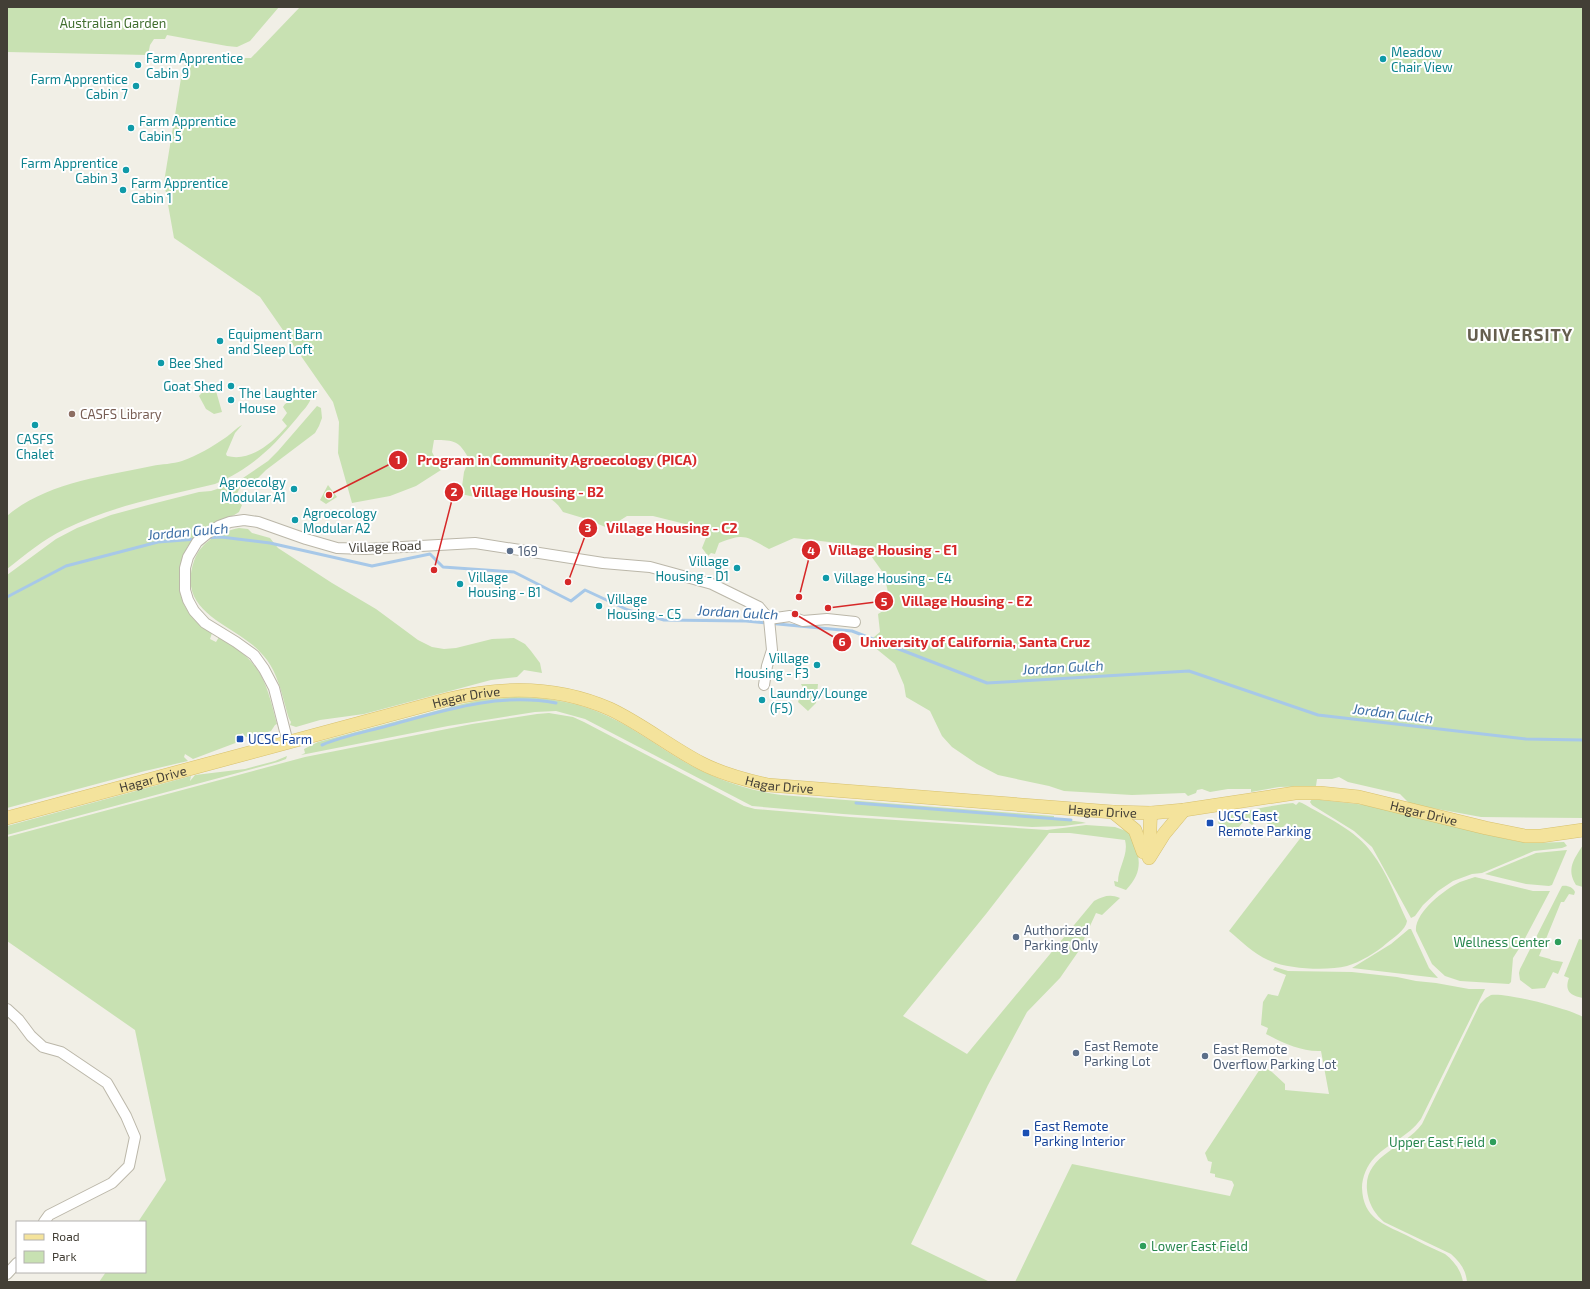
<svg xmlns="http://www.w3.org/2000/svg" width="1590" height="1289" viewBox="0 0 1590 1289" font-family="'Exo 2',sans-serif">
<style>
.green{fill:#c8e1b2}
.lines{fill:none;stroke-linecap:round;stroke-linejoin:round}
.stream{stroke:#a7c8e8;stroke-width:3}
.minor-casing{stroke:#bbb7a9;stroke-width:12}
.major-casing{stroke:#d7c16e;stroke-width:14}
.minor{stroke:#fff;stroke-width:10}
.major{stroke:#f4e39c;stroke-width:13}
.culture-dot{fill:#0f9aa8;stroke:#fff;stroke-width:1.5}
.education-dot{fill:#8d6e63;stroke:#fff;stroke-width:1.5}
.service-dot{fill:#5c6f8a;stroke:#fff;stroke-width:1.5}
.transit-dot{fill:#1a4fb4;stroke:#fff;stroke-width:1.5}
.leisure-dot{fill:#2e9e5b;stroke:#fff;stroke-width:1.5}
.labels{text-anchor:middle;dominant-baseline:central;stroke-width:4;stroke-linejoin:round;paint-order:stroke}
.park-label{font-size:13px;fill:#416e2f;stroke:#fff}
.culture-label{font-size:13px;fill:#0d838f;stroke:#fff;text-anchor:start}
.education-label{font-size:13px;fill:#785e54;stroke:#fff;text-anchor:start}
.street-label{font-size:13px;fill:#433f36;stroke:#fff}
.service-label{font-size:13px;fill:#4e5e75;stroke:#fff;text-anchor:start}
.transit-label{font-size:13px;fill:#164399;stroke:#fff;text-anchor:start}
.leisure-label{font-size:13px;fill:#27864d;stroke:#fff;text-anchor:end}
.water-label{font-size:14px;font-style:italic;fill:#3a6da4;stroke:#fff}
.district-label{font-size:17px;font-weight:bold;letter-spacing:1px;fill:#655e4e;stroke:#fff}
.leader{fill:none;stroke:#d62828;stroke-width:1.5}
.callout-dot{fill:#d62828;stroke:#fff;stroke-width:1.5}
.mark-label{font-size:12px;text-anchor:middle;font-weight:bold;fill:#fff}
.callout-label{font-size:14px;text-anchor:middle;font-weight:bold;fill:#d62828;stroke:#fff;stroke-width:4;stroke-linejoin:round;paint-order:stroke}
</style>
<rect width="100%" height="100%" fill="#f1efe6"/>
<g class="green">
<polygon points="7,7 279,7 250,41 237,47 227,46 167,35 165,39 154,39 150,45 148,55 7,52"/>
<path d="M 300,7 L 1583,7 L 1583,818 L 1481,817 L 1410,804 L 1400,794 L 1348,782 L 1339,777 L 1332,779 L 1317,779 L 1316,786 L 1279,787 L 1251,792 L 1251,789 L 1228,789 L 1210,792 L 1202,789 L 1197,790 L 1196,793 L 1188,796 L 1185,793 L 1132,795 L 1064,791 L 1049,786 L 998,775 L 977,764 L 952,747 L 942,736 L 930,711 L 906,697 L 904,685 L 895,664 L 868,642 L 880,632 L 878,614 L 891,606 L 884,574 L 864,546 L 794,538 L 769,549 C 745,536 745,533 719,543 L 715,554 L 711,553 L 708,556 L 702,548 L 706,538 L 695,532 L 689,525 L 653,516 L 627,516 L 608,528 L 583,518 L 563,512 C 548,488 532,498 509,495 C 504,494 499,492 493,491 L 484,499 L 461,494 L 464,472 L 469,459 C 459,441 455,440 434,440 L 432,452 L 441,470 L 416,486 L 390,496 L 352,503 L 338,453 L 339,422 L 333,402 L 260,297 L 174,238 L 164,182 L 183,66 L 215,58 L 251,58 Z"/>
<polygon points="207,387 216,391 222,412 214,414 206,409 199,396"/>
<path d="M 306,391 L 312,395 C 310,405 302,411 297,418 C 271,449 252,468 215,484 C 164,496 112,506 65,529 C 44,539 25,555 7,569 L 7,516 C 45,483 104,476 152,466 C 162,464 173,464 182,461 C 198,455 212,447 225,438 C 231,434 236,428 242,425 L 235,433 L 226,454 L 227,456 C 251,462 272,443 287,426 L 282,420 L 287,413 L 283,407 L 285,404 Z"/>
<path d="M 317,406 L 321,408 L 322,418 L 319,426 L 315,433 L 266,470 L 252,484 L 250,485 L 243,482 L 234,499 L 242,505 L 239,512 C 228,520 212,522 201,531 C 177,550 172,588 189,613 C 196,621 204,627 212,633 L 210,639 L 216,642 L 219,637 C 262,663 265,678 277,724 L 275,725 L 271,731 L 264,733 L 256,732 L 247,737 L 244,736 L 243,733 L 239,735 L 240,739 L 237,740 L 238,742 L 193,759 L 185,754 L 184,757 L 188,761 L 145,771 L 7,808 L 7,575 L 56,539 L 77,528 L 111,515 L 148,505 L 199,492 L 211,491 L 229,485 L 240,480 L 268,461 L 278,451 Z"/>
<polygon points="328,485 337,497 326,504 320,500"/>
<path d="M 239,528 L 248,529 L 252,533 L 270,538 L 278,548 L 332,583 L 376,609 L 418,640 L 432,647 L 444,649 L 456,648 L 492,639 L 514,638 L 525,644 L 531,651 L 540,663 L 542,673 L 524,670 L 517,677 L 491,680 L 364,714 L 320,720 L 296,727 L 290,725 L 291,722 C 288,718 287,711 285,705 C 281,690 277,674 267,660 C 262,654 256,647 250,643 C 221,620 178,608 194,561 C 201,541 220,532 239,528 Z"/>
<polygon points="801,684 818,684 816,703 808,711 798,702 803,688"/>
<path d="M 515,697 C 542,697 570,701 596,711 C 627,723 654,744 683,761 C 714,779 746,790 781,795 L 1054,816 L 1054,819 C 1065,821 1076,820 1086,823 L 1064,826 L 1032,827 L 843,814 L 752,806 L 585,719 L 556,711 L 535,712 L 448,726 L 301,755 L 305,753 L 304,749 L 318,742 L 462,704 L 480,700 Z"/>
<path d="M 549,713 L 573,717 L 584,722 L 744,806 L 755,809 L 850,817 L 1047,830 L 1086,825 L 1115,827 L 1132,833 C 1139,857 1145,870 1126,890 L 1115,886 L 1114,881 L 1118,882 C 1118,867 1129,855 1125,840 L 1070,833 L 1049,833 L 986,914 L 903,1016 L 967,1054 L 1094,901 C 1104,896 1110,894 1120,898 L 1102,915 L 1096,913 L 1078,952 L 1060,978 L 1027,1012 L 988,1085 L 911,1244 L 990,1282 L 99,1282 L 106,1272 L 145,1272 L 145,1222 L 138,1222 L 166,1180 L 135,1030 L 7,941 L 7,837 L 305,757 L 472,724 L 537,714 Z"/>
<polygon points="287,756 286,759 278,762 7,835 7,826 191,776 190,781 195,775 245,769 275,761"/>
<polygon points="1312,799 1366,805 1516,841 1532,843 1564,842 1567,846 1562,848 1534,851 1482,873 1472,874 1453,881 1438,891 1423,905 1415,916 1411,918 1372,847 1354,831 1312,805 1310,802"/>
<path d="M 1299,802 L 1302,803 C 1326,817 1356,830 1372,853 C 1387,872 1397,900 1407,921 C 1406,930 1393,938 1387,943 C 1376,953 1360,962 1347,966 C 1326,971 1287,969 1268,960 C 1253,953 1241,941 1229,931 L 1302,836 L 1287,823 L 1279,831 L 1259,818 L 1252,825 L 1245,820 L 1230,837 L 1220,832 L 1218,820 C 1235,812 1274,805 1293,803 L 1296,805 Z"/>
<path d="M 1583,845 L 1583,887 L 1576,885 C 1566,869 1574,859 1583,845 Z"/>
<polygon points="1567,850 1552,885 1549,886 1526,884 1485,874 1536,853"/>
<path d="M 1475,877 L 1533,891 L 1550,891 L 1522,944 L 1513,958 L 1511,982 L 1509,984 L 1460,981 L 1445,976 L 1432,964 L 1416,931 C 1414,913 1445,889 1460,882 C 1465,880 1470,879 1475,877 Z"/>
<path d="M 1562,886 C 1567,885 1573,887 1575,892 L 1574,895 L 1569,894 L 1564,902 L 1561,902 L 1539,956 L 1550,959 L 1551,960 L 1563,962 L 1558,974 L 1553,972 L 1545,988 L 1532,989 L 1520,980 L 1519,973 L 1520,969 Z"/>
<polygon points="1409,929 1411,929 1429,968 1438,978 1352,968 1391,944"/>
<path d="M 1579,939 L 1583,940 L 1583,998 C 1571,996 1564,991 1569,978 L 1564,976 Z"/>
<path d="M 1275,967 L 1288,971 L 1352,972 L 1397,977 L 1416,981 L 1436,983 L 1469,989 L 1485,989 L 1421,1119 C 1409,1136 1389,1143 1375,1157 C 1367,1165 1362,1177 1362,1188 C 1363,1218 1383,1224 1406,1235 C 1419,1242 1432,1248 1445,1254 C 1454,1261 1461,1270 1463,1282 L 1015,1282 L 1072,1164 L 1230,1196 L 1234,1185 L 1232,1181 L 1215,1177 L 1215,1174 L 1210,1173 L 1212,1162 L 1208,1161 L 1205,1153 L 1262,1066 L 1272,1072 L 1285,1084 L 1285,1090 L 1329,1094 L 1321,1051 C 1302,1052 1283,1043 1266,1034 L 1268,1028 L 1261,1025 L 1263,1002 L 1268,994 L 1278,996 L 1286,975 L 1273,970 Z"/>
<path d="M 1491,995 C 1505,992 1570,1009 1583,1017 L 1583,1282 L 1467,1282 C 1466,1270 1460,1262 1451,1254 L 1384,1222 C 1376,1215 1370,1206 1368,1196 C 1359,1156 1403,1150 1422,1124 L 1480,1004 L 1486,998 Z"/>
</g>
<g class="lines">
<g class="stream">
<polyline points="206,538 221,537 270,543 372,566 430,554 443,567 514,572 571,601 585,590 628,610 664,620 746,621 852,631 987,683 1189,671 1318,715 1526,739 1583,740"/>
<polyline points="7,597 66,566 158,542 197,539"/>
<path d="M 322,745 C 343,736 365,732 387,726 C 442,711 498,692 556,703"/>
<polyline points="856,803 1071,820"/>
</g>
<defs>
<g id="minor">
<polyline points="769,619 790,616 803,621 827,619 855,622"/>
<polyline points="288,743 274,688 264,669 254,655 236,642 205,623 194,611 188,600 185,590 185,568 188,557 197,542 208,533 219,526 230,522 244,520 258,522 306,539 337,548 366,549 475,543 603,563 650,567 712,584 759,607 769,619 772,650 767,666 764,685"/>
<polyline points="7,1009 19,1020 31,1036 43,1047 61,1052 107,1083 126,1116 135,1137 129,1166 112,1183 49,1215 44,1222"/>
<polyline points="7,1274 17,1263"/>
</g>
<g id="major">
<polyline points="1113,812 1135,830 1143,852"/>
<path id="s1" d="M 7,818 L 449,699 C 503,686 558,686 610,709 C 642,724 670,747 701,763 C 722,774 745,780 768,785 L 1113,812 L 1151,813 L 1184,810 L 1295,793 L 1320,793 L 1359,797 L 1486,828 L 1525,836 L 1541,836 L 1583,830"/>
<path d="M 1149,856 C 1151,841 1149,827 1151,813"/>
<polyline points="1149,858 1164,834 1184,810"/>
</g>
</defs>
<use href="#minor" class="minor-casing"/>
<use href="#major" class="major-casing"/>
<use href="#minor" class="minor"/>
<use href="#major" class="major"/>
</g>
<g class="culture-dot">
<circle cx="1383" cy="59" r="4"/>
<circle cx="138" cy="65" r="4"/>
<circle cx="136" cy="86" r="4"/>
<circle cx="131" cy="128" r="4"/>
<circle cx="126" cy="170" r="4"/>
<circle cx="123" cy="190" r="4"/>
<circle cx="220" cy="341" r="4"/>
<circle cx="161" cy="363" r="4"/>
<circle cx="231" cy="386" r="4"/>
<circle cx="231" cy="400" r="4"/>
<circle cx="35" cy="425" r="4"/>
<circle cx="294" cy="489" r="4"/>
<circle cx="295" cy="520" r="4"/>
<circle cx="737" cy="568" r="4"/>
<circle cx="826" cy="578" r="4"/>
<circle cx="460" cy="584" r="4"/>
<circle cx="599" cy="606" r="4"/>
<circle cx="817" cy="665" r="4"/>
<circle cx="762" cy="700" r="4"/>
</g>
<circle class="education-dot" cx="72" cy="414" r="4"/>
<g class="service-dot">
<circle cx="510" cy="551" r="4"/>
<circle cx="1016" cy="937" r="4"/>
<circle cx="1076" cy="1053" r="4"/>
<circle cx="1205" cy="1056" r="4"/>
</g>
<g class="transit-dot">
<rect x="236" y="735" width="8" height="8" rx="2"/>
<rect x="1206" y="819" width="8" height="8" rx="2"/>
<rect x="1022" y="1129" width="8" height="8" rx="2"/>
</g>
<g class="leisure-dot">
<circle cx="1558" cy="942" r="4"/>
<circle cx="1493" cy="1142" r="4"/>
<circle cx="1143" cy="1246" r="4"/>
</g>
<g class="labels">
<g class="park-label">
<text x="113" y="23">Australian Garden</text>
</g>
<g class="culture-label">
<text x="1391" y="52">Meadow<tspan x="1391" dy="15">Chair View</tspan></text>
<text x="146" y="58">Farm Apprentice<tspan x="146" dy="15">Cabin 9</tspan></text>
<text x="128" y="79" text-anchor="end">Farm Apprentice<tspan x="128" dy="15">Cabin 7</tspan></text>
<text x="139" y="121">Farm Apprentice<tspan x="139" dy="15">Cabin 5</tspan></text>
<text x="118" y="163" text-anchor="end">Farm Apprentice<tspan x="118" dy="15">Cabin 3</tspan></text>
<text x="131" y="183">Farm Apprentice<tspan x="131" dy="15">Cabin 1</tspan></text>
<text x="228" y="334">Equipment Barn<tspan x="228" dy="15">and Sleep Loft</tspan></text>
<text x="169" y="363">Bee Shed</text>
<text x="223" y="386" text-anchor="end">Goat Shed</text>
<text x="239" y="393">The Laughter<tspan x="239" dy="15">House</tspan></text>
<text x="35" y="439" text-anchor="middle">CASFS<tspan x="35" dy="15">Chalet</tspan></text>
<text x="286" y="482" text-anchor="end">Agroecolgy<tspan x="286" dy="15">Modular A1</tspan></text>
<text x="303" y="513">Agroecology<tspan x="303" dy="15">Modular A2</tspan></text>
<text x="729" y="561" text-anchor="end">Village<tspan x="729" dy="15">Housing - D1</tspan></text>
<text x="468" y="577">Village<tspan x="468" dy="15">Housing - B1</tspan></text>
<text x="834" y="578">Village Housing - E4</text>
<text x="607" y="599">Village<tspan x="607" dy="15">Housing - C5</tspan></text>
<text x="809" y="658" text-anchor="end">Village<tspan x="809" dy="15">Housing - F3</tspan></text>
<text x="770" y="693">Laundry/Lounge<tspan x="770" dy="15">(F5)</tspan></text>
</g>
<g class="education-label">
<text x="80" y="414">CASFS Library</text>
</g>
<g class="street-label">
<text transform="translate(385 546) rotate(-2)">Village Road</text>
<text stroke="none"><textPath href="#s1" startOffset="475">Hagar Drive</textPath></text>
<text stroke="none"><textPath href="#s1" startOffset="151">Hagar Drive</textPath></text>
<text stroke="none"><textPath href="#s1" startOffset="810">Hagar Drive</textPath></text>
<text stroke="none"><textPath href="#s1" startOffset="1134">Hagar Drive</textPath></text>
<text stroke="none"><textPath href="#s1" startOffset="1459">Hagar Drive</textPath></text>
</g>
<g class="service-label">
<text x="518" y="551">169</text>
<text x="1024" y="930">Authorized<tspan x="1024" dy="15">Parking Only</tspan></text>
<text x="1084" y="1046">East Remote<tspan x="1084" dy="15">Parking Lot</tspan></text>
<text x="1213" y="1049">East Remote<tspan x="1213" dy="15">Overflow Parking Lot</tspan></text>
</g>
<g class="transit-label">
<text x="248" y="739">UCSC Farm</text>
<text x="1218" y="816">UCSC East<tspan x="1218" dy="15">Remote Parking</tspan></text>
<text x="1034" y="1126">East Remote<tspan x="1034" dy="15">Parking Interior</tspan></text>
</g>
<g class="leisure-label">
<text x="1550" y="942">Wellness Center</text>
<text x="1485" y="1142">Upper East Field</text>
<text x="1151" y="1246" text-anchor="start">Lower East Field</text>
</g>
<g class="water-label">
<text transform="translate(188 531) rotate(-5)">Jordan Gulch</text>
<text transform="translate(738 612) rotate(3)">Jordan Gulch</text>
<text transform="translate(1063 667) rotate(-3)">Jordan Gulch</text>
<text transform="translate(1393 713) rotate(7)">Jordan Gulch</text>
</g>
<g class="district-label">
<text x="1520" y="334">UNIVERSITY</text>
</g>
</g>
<path class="leader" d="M329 495L398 460M434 570L454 492M568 582L588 528M799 597L811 550M828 608L884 601M795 614L842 642"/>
<g class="callout-dot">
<circle cx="329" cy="495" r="4"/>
<circle cx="434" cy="570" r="4"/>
<circle cx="568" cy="582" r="4"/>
<circle cx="799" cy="597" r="4"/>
<circle cx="828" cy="608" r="4"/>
<circle cx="795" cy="614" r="4"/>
<circle cx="398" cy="460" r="10"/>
<circle cx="454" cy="492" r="10"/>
<circle cx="588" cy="528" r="10"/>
<circle cx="811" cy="550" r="10"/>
<circle cx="884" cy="601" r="10"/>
<circle cx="842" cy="642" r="10"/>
</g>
<g class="mark-label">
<text x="398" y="464">1</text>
<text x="454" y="496">2</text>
<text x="588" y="532">3</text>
<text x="811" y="555">4</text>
<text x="884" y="606">5</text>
<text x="842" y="646">6</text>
</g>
<g class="callout-label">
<text x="557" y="465">Program in Community Agroecology (PICA)</text>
<text x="538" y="497">Village Housing - B2</text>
<text x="672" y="533">Village Housing - C2</text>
<text x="893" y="555">Village Housing - E1</text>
<text x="967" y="606">Village Housing - E2</text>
<text x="975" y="647">University of California, Santa Cruz</text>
</g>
<rect width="1590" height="1289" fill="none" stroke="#433f36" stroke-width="16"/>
<rect x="16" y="1221" width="130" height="52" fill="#ffffff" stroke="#b4b2af"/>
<rect x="24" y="1234" width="20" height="6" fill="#f4e39c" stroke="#b4b2af"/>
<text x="52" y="1241" font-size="12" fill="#433f36">Road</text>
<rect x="24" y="1251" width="20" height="12" fill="#c8e1b2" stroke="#b4b2af"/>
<text x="52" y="1261" font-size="12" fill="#433f36">Park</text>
</svg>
